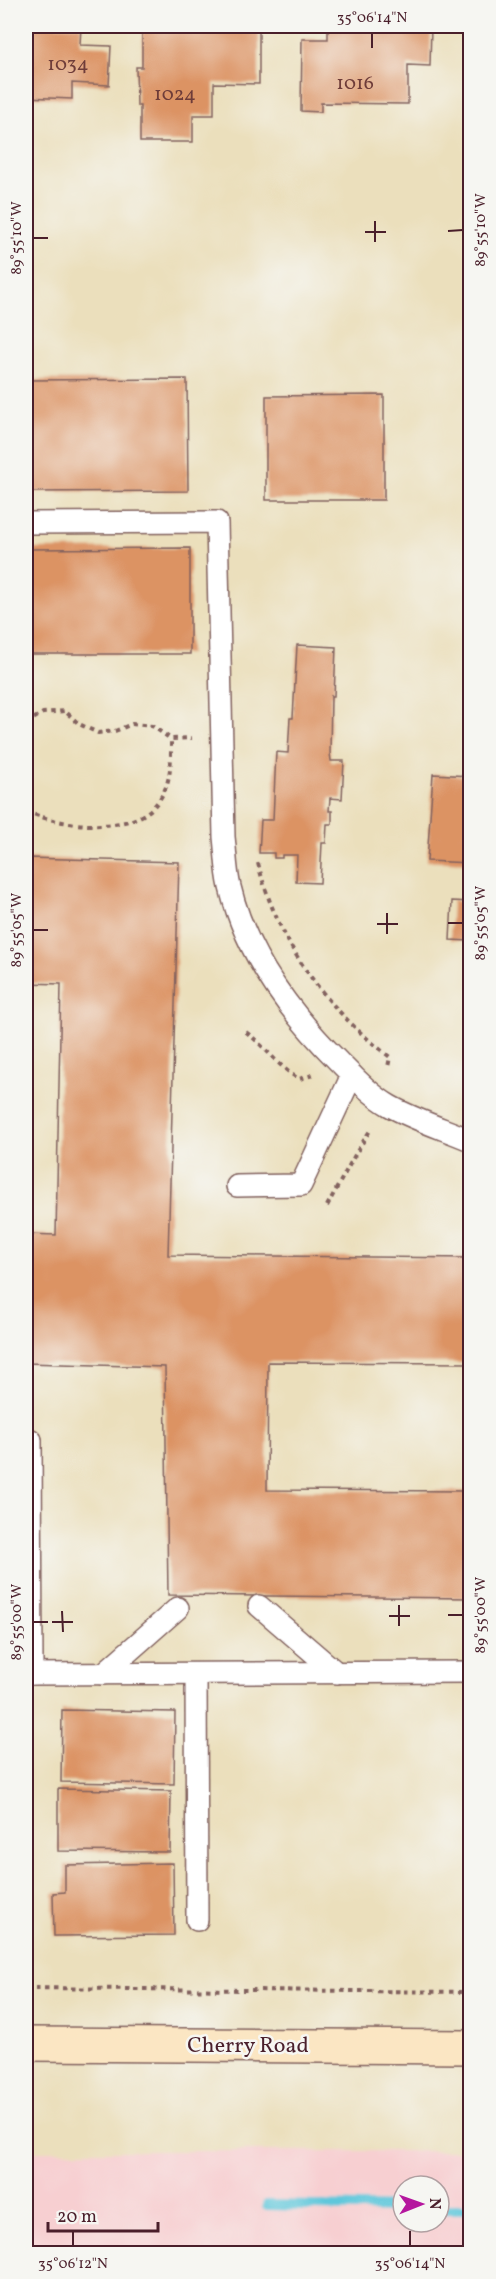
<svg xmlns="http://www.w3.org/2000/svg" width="496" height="2279" viewBox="0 0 496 2279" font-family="Vollkorn,serif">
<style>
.built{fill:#f7cfd1;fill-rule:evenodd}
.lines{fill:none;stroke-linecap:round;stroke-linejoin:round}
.stream{stroke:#5fc7db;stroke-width:10}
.building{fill:#dc9364}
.service-casing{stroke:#82625e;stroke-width:24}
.secondary-casing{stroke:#82625e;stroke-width:36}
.path{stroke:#82625e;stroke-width:4;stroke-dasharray:4.5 4.5;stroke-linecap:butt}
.service{stroke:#fff;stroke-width:21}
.secondary{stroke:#fbe6c3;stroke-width:33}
.ticks{fill:none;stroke:#4a1f2b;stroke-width:2}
.labels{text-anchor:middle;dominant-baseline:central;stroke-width:5;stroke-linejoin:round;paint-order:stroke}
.number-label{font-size:20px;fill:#6e3c39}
.street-label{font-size:22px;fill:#4a1f2b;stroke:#f6f6f2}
.neatline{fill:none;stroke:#4a1f2b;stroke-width:2}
.ticks-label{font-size:15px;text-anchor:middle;fill:#4a1f2b}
</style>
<rect width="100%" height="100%" fill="#f6f6f2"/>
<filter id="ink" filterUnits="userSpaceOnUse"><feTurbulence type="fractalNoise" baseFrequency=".0167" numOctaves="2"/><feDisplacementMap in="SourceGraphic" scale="12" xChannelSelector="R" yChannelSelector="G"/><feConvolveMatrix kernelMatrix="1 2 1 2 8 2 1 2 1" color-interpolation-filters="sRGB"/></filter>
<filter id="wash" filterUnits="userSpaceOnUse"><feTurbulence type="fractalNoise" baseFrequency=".008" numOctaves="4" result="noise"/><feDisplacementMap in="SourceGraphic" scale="24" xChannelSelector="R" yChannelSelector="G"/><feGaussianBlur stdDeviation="1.35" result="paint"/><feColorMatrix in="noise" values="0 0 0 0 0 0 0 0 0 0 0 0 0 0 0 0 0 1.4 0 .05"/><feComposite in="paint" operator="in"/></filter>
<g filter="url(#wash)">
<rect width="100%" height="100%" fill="#ebdfbc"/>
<path class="built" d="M 26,2151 L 470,2151 L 470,2253 L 26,2253 ZM 403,2186 L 439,2186 L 439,2222 L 403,2222 Z"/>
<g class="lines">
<g class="stream">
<polyline points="267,2205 403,2208"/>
<polyline points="439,2209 470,2209"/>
</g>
</g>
<g id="blocks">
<g class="building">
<polygon points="26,26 81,26 80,45 111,46 109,85 72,83 72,99 26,97"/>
<polygon points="142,26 259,26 259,84 214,83 214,115 193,115 193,142 140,142 140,106 137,106 136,67 142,67"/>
<polygon points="328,26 431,26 430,66 408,65 408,104 321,103 321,112 301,111 302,39 328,39"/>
<polygon points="187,379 188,491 26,492 26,380"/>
<polygon points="384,395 384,500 266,500 266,396"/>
<polygon points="190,548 190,654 26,654 26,549"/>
<polygon points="297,645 336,647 334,696 331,696 330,753 331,761 344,761 342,799 330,798 329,811 332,811 332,824 327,824 326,843 322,843 320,883 296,882 297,855 282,855 282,858 274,858 274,853 259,853 261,820 273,820 276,752 288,753 290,718 293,718"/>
<polygon points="433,774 470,776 470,863 427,861"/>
<polygon points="26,858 179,862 168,1255 470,1258 470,1363 268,1362 267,1490 470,1491 470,1598 168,1595 165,1367 26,1363 26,1234 56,1235 61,984 26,983"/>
<polygon points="452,901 470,902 470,941 450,940"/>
<polygon points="62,1710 175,1712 174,1784 61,1782"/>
<polygon points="58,1789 171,1791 170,1852 58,1851"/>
<polygon points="173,1863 174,1935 54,1936 53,1893 65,1892 65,1865"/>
</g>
</g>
</g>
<g filter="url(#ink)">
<use href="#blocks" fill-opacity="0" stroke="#82625e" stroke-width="1.5"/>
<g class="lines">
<defs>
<g id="service">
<path d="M 26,523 L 217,522 L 224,837 C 226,854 226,871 230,887 C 246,955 290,1013 338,1061 C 353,1076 371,1095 390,1106 C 415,1120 444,1129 470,1140"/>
<polyline points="237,1186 301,1185 352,1075"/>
<polyline points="26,1440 31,1440 32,1674"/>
<polyline points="259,1606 337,1673"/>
<polyline points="26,1674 470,1672"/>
<polyline points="103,1674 178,1608"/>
<polyline points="196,1674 197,1920"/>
</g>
<polyline id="secondary" points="26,2044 470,2047"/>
</defs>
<use href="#service" class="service-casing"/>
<use href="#secondary" class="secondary-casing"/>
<g class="path">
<polyline points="26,723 43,713 65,711 79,724 98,733 115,731 132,724 152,726 171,739 192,738"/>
<path d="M 26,811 C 58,826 131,836 156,804 C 172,785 171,762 171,739"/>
<path d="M 258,863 C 277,942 325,1008 390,1057 L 388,1067"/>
<path d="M 246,1032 C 266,1047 277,1066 299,1079 L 313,1075"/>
<polyline points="327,1206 356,1153 371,1129"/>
<polyline points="26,1988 470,1992"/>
</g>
<use href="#service" class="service"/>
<use href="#secondary" class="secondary"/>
</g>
</g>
<path class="ticks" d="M 372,33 L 372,48M 375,221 L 375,242M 448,231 L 463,230M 365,232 L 386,232M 33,238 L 48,238M 387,913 L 387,934M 448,923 L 463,923M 377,924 L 398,924M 33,930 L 48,930M 399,1605 L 399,1626M 62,1611 L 63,1632M 448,1615 L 463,1615M 389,1616 L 410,1616M 33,1622 L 48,1622M 52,1622 L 73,1622M 73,2231 L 73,2246M 410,2231 L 410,2246"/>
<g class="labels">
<g class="number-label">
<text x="68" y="65">1034</text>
<text x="355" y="84">1016</text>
<text x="175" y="95">1024</text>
</g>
<g class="street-label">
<text x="248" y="2046">Cherry Road</text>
</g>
</g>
<rect width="496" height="2279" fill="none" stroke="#f6f6f2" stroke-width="66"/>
<g transform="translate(421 2204) rotate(89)"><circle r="28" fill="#f6f6f2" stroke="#b1a0a2" stroke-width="1.5"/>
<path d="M0-4.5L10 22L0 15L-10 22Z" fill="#b5179e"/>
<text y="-9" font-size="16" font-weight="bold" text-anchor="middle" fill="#4a1f2b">N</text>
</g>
<path d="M48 2222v9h110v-9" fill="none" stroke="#4a1f2b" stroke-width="3"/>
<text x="57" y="2222" font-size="18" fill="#4a1f2b" stroke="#f6f6f2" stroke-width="4.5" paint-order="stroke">20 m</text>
<rect x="33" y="33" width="430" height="2213" class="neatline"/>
<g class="ticks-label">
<text x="372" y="22">35°06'14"N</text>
<text transform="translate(480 230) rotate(-90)" y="5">89°55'10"W</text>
<text transform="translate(16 238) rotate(-90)" y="5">89°55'10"W</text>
<text transform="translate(480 923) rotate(-90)" y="5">89°55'05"W</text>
<text transform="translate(16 930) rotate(-90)" y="5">89°55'05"W</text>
<text transform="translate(480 1615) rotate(-90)" y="5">89°55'00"W</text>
<text transform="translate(16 1622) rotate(-90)" y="5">89°55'00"W</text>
<text x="73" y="2268">35°06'12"N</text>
<text x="410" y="2268">35°06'14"N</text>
</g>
</svg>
